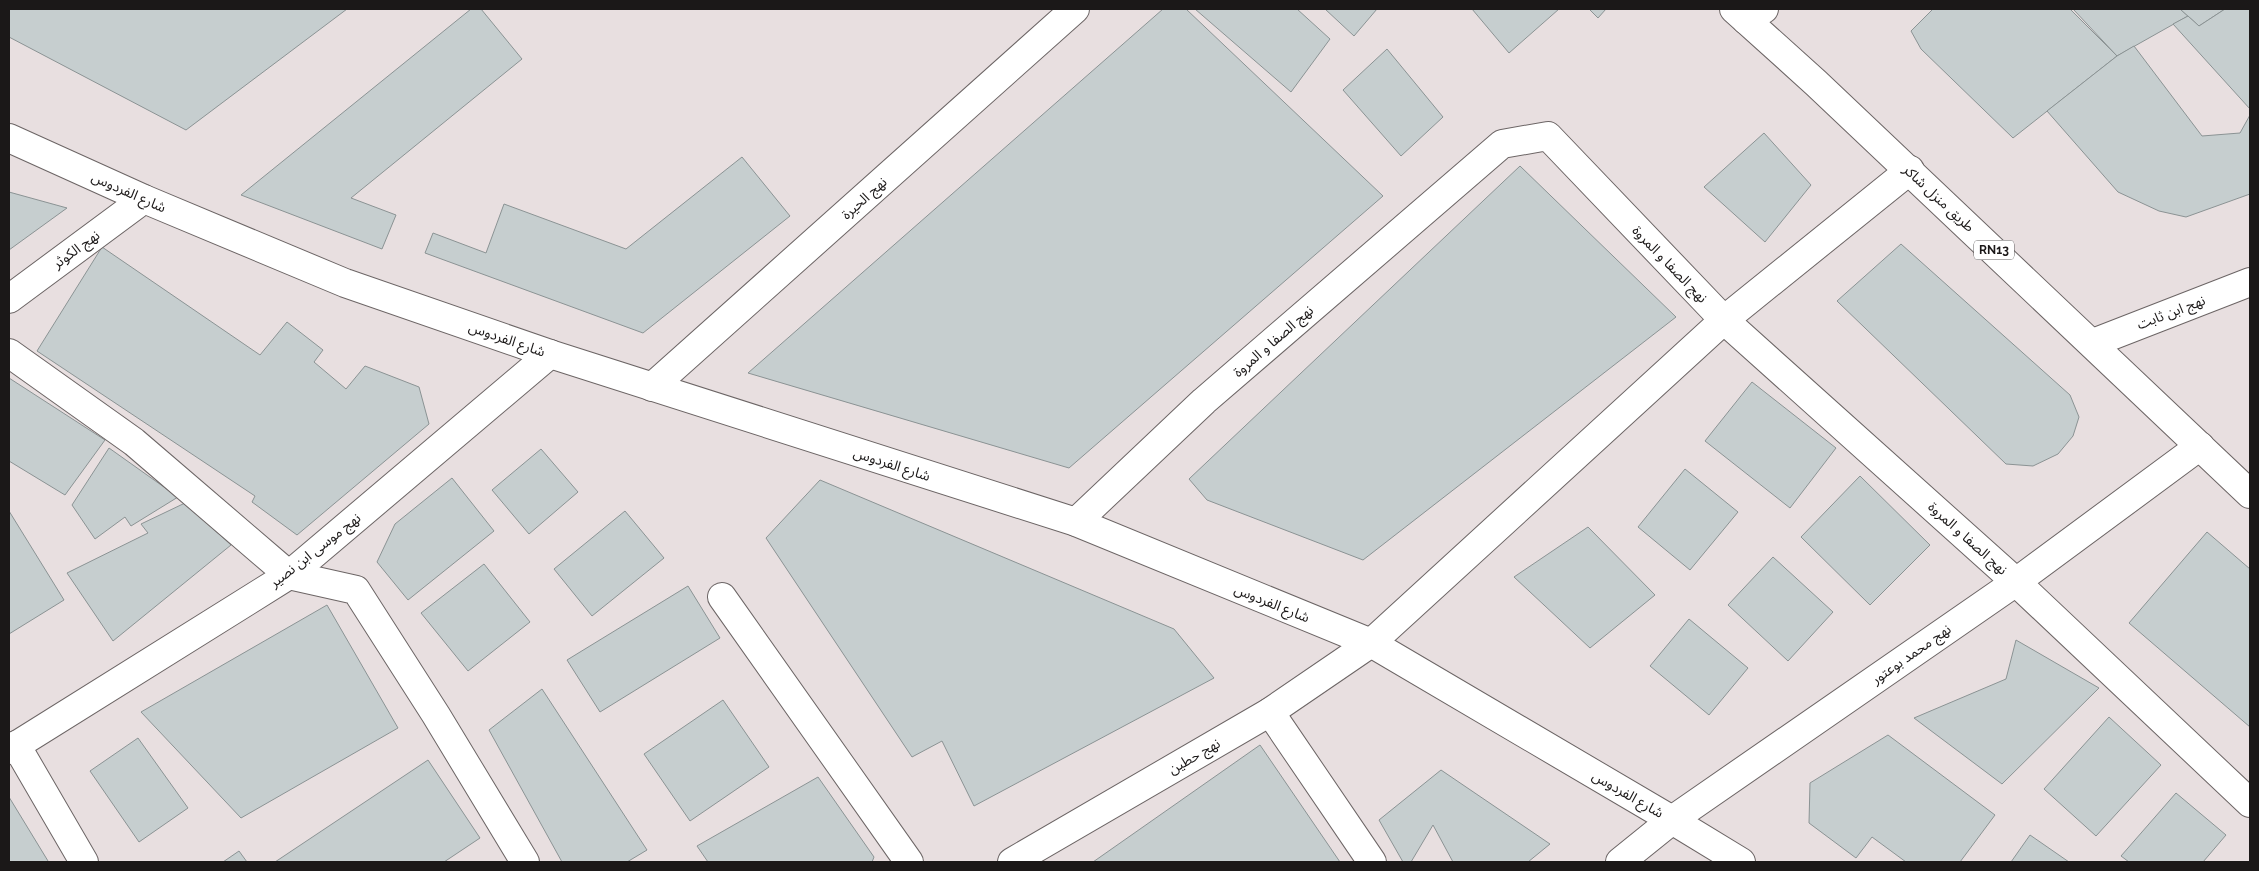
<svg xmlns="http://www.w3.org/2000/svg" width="2259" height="871" viewBox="0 0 2259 871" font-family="Raleway,'Noto Sans Arabic',sans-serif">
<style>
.building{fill:#c6cecf;stroke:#8b9394}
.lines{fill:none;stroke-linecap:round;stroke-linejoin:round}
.minor-casing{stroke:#6c6565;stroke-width:30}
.tertiary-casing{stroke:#6c6565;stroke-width:30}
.primary-casing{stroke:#6c6565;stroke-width:30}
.minor{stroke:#fff;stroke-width:28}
.tertiary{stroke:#fff;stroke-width:28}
.primary{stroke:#fff;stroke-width:28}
.labels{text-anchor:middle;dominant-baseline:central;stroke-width:4.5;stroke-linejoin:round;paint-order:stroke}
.shield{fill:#fff;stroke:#5f5d5d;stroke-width:1}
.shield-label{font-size:12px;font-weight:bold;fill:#1b1818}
.street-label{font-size:14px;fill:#1b1818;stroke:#fff}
</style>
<rect width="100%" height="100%" fill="#e8dfe0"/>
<g class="building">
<polygon points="9,9 347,9 186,130 9,37"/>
<polygon points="471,9 481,9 522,59 351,198 396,215 382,249 241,195"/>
<polygon points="1163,9 1186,9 1383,196 1069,468 748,373"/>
<polygon points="1195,9 1297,9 1330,39 1291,92"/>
<polygon points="1325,9 1377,9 1354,36"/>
<polygon points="1472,9 1559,9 1509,53"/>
<polygon points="1589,9 1606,9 1598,18"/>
<polygon points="1933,9 2070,9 2117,56 2013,138 1921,49 1911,31"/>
<polygon points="2073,9 2180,9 2188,16 2117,56"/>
<polygon points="2180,9 2225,9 2199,26"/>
<polygon points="2225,9 2250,9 2250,109 2173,24 2188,16 2199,26"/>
<polygon points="2134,46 2202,136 2240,133 2250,115 2250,194 2186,217 2159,211 2118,192 2047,111 2117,56"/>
<polygon points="1387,49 1443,117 1401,156 1343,90"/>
<polygon points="1764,133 1811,185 1765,242 1704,187"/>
<polygon points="742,157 790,216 643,333 425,253 433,233 486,253 504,204 626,249"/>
<polygon points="1520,166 1676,317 1363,560 1207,500 1189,479"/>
<polygon points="9,192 67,208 9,250"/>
<polygon points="1901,244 2070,395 2079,417 2073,436 2058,454 2033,466 2006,464 1837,301"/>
<polygon points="102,247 260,355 287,322 323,350 314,362 346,389 365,366 419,387 429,424 297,535 252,502 255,496 37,351"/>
<polygon points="9,378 105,440 65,495 9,461"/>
<polygon points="1752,382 1836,448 1790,508 1705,441"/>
<polygon points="109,448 178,497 131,526 125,517 95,539 72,505"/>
<polygon points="541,449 578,492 529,534 492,490"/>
<polygon points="1685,469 1738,512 1690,570 1638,527"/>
<polygon points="1860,476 1930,545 1870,605 1801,537"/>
<polygon points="452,478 494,531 408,600 377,562 395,524"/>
<polygon points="820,480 1174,629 1214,678 974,806 942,741 912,757 766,538"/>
<polygon points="185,503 231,545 113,641 67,573 148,533 141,524"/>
<polygon points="9,511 64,600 9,634"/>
<polygon points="625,511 664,558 592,616 554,569"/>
<polygon points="1588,527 1655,595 1590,648 1514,577"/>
<polygon points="2207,532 2250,569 2250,727 2129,623"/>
<polygon points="1773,557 1833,612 1788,661 1728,605"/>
<polygon points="484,564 530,622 468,671 421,613"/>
<polygon points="688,586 720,638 600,712 567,660"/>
<polygon points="327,605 398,728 241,818 141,712"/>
<polygon points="1689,619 1748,668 1709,715 1650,666"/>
<polygon points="2016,640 2099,688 2002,784 1914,718 2006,679"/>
<polygon points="542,689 647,850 627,862 562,862 489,730"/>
<polygon points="723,700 769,767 690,821 644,754"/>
<polygon points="2109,717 2161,765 2096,836 2044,789"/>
<polygon points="1888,735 1995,815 1960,862 1906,862 1872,837 1856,858 1809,823 1810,783"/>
<polygon points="138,738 188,808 139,842 90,771"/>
<polygon points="1260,745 1340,862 1093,862"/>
<polygon points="428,760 480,838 444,862 275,862"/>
<polygon points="1441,770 1550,844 1528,862 1453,862 1433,825 1411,862 1403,862 1379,820"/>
<polygon points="818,777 874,857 872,862 708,862 697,846"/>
<polygon points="2176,793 2226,835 2203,862 2129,862 2121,856"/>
<polygon points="9,797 48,861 47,862 9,862"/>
<polygon points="2030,835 2069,862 2011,862"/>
<polygon points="239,851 247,862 223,862"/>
</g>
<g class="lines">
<defs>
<g id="minor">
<polyline points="9,299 144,199"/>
<polyline points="2093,343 2250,282"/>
<polyline points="9,353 134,442 289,575 356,590 436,715 525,862"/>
<polyline points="652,387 1075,9"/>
<polyline points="1076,522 1204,401 1502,144 1548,136 1724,320 2016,582 2250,803"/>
<polyline points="722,597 909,862"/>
<polyline points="1270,712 1372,862"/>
<polyline points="16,745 84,862"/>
<polyline points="9,750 289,575 550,354"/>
<polyline points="1012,862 1270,712 1371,643 1724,320 1910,170"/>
<polyline points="1620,862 1672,820 2016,582 2200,446"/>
</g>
<g id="tertiary">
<polyline points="1746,20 1764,9"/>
<polyline points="9,138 144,199 345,283 550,354 1076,522 1371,643 1672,820 1741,862"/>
</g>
<polyline id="primary" points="1734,9 1816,83 2250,494"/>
</defs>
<use href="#minor" class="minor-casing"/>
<use href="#tertiary" class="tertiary-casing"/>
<use href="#primary" class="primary-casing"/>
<use href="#minor" class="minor"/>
<use href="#tertiary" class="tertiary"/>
<use href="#primary" class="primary"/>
</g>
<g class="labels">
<rect class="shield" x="1974" y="240.5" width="40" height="19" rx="4"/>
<g class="shield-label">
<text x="1994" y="250">RN13</text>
</g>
<g class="street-label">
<text transform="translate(129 192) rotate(24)">شارع الفردوس</text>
<text transform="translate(864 198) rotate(-42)">نهج الحيرة</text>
<text transform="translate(1939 198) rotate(43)">طريق منزل شاكر</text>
<text transform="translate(76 249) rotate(-36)">نهج الكوثر</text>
<text transform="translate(1670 264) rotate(46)">نهج الصفا و المروة</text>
<text transform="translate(2171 312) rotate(-21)">نهج ابن ثابت</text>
<text transform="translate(507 339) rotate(19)">شارع الفردوس</text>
<text transform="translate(1273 341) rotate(-41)">نهج الصفا و المروة</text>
<text transform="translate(892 464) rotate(18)">شارع الفردوس</text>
<text transform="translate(1968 538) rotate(42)">نهج الصفا و المروة</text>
<text transform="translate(315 550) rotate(-38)">نهج موسى ابن نصير</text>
<text transform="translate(1272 603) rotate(22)">شارع الفردوس</text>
<text transform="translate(1911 654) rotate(-35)">نهج محمد بوعتور</text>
<text transform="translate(1194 756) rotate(-30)">نهج حطين</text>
<text transform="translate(1628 794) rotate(30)">شارع الفردوس</text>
</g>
</g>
<rect width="2259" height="871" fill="none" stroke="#1b1818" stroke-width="20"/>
</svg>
